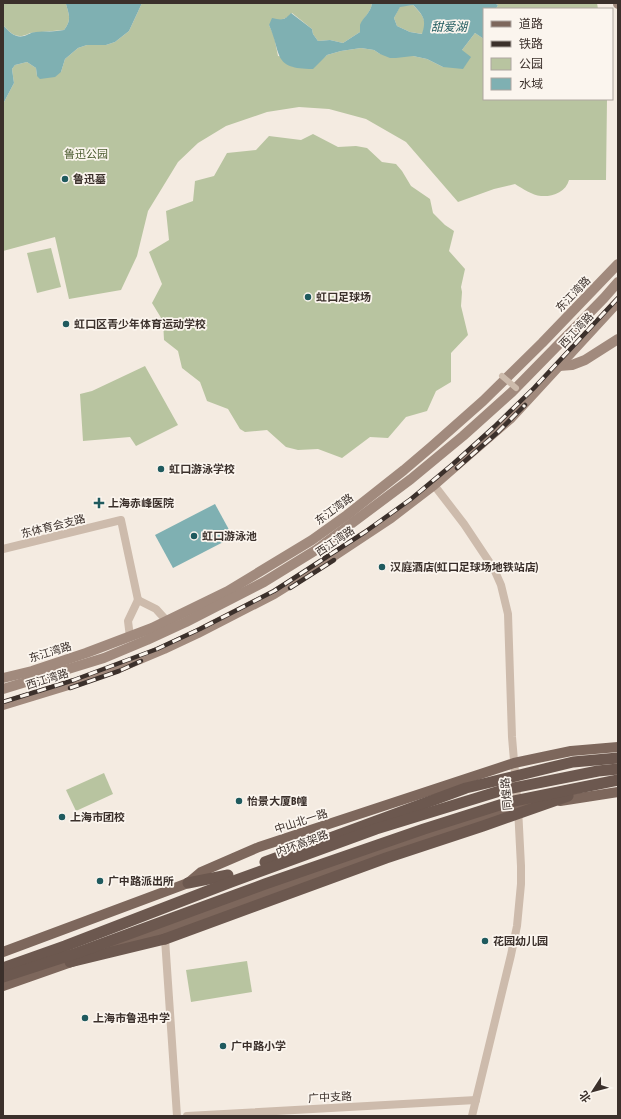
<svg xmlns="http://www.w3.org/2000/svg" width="621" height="1119" viewBox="0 0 621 1119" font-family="'Asap Condensed','Noto Sans SC',sans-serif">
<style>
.green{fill:#b8c4a0}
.water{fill:#7fb0b2;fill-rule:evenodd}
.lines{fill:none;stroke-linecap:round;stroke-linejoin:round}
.minor{stroke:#cdbbac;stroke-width:8}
.secondary{stroke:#a18a7d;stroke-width:10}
.primary{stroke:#7d675c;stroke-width:10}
.trunk{stroke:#6c584f;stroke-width:11}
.rail-casing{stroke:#3b302b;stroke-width:4.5}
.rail{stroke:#fbf5ee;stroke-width:3;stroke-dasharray:9;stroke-linecap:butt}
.pedestrian-bridge{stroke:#cdbbac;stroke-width:6}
.trunk-bridge{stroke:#6c584f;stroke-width:11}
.poi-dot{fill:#1f5a5e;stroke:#fbf5ee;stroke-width:1.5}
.labels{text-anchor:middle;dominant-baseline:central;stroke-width:3.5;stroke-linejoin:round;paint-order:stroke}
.park-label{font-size:11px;fill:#4a5a2e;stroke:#fbf5ee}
.poi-label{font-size:11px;font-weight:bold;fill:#3b302b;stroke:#fbf5ee;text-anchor:start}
.street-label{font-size:11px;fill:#3b302b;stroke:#fbf5ee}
.water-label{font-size:12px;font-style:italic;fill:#1f5a5e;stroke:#fbf5ee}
</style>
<rect width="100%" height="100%" fill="#f4ebe1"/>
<g class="green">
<path d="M 3,3 L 68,3 L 66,4 C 69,15 72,20 64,30 L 30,33 C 17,40 11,34 3,25 Z"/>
<path d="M 142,3 L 372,3 C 371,13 362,18 361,25 C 360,27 360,29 360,32 L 343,43 L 330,40 L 318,41 L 313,34 L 312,29 L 292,13 L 288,17 L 269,25 L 274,36 L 278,56 L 320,61 L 327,55 L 341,51 L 361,48 L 374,50 L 380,54 L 413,56 L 427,59 L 443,67 L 462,50 L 475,33 L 484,39 L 484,99 L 607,99 L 606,180 L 569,180 C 566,192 552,197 541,196 C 532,195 523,189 515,184 L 494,189 L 458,202 L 406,142 L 366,119 L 329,109 L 299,107 L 267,112 L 226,126 L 198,143 L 178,162 L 148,211 L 137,256 L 121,290 L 69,299 L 55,237 L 3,251 L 3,104 L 14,83 L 12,69 L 15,65 L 27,62 L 36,68 L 37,76 L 61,72 L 65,59 L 78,48 L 87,45 L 106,45 L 115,42 L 129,31 Z"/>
<polygon points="494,3 597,3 598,9 496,9 498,5"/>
<path d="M 413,5 C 423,16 427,19 423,34 L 410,32 L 397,26 L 394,18 L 400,6 Z"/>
<polygon points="313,134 338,147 356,146 367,148 382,162 396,164 402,171 411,186 430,199 433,213 445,225 454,231 449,251 465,269 461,287 462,292 461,306 468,335 451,353 451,382 436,391 427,411 406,417 388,438 370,437 342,458 318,449 298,450 286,447 267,430 245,432 240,429 228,409 207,401 200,382 182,368 178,351 164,340 163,321 152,303 162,284 149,252 169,240 166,211 193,201 195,181 214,176 227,153 256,150 269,136 301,140"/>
<polygon points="51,248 61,287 37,293 27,253"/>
<polygon points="145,366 178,425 136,446 130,437 83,441 80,394 92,391"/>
<polygon points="104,773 113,794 76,811 66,790"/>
<polygon points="247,961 252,992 191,1002 186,970"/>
</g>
<g class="water">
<path d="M 68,3 L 142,3 L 129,31 L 115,42 L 106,45 L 87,45 L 78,48 L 65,59 L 61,72 L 55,77 L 40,79 L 37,76 L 36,68 L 27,62 L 15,65 L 12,69 L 14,83 L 3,104 L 3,25 C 9,32 15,38 24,36 C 28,35 31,32 36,32 C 45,31 54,32 64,30 C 72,20 69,15 66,4 Z"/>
<path d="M 372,3 L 494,3 L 498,5 L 496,9 L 484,9 L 484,39 L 475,33 L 462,50 L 471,57 L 463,69 L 443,67 L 427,59 L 413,56 L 396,58 L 390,58 L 380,54 L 374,50 L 361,48 L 341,51 L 327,55 L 313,69 C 272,69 282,54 269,25 L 272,18 C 281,20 284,21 291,13 L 312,29 L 313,34 L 318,41 L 330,40 L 343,43 L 360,32 C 360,29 360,27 360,25 C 362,18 371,13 372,3 ZM 413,5 C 423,15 427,20 422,34 L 410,32 L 397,26 L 394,18 L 400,7 Z"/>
<polygon points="215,504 233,537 173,568 155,535"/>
</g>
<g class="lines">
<g class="minor">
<polyline points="434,485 464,524 494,569 501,585 508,614 512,737 518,808 521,866 521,884 517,926 511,955 472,1116"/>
<polyline points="3,549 121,520 138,600"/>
<polyline points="138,600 156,609 166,620"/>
<polyline points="130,637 128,621 138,600"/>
<polyline points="165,939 177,1116"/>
<polyline points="187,1116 476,1100"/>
</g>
<g class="secondary">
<polyline points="618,3 618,4"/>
<polyline points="559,366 572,365 585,360 618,339"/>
<polyline points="3,678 32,671 86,653 152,628 228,591 312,540 347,515 404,470 431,447 483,401 542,343 618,264"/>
<polyline points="3,689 104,658 147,640 186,622 264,582 316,550 411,479 463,436 512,392 604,298 618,282"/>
<polyline points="3,705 75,683 126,665 164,649 198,633 274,594 311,571 391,518 434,485 510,419 618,302"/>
</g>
<g class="primary">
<polyline points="560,801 618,792"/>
<polyline points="110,948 469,822 518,808 533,805"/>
<polyline points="3,952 188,883 201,872 259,847 514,763 571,751 618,747"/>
<polyline points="3,986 77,960"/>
</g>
<g class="trunk">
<polyline points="188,883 228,875"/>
<polyline points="70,962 165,939"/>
</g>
<defs>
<g id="rail">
<polyline points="457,468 498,432 525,405"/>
<polyline points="290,588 334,560"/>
<polyline points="70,688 119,671 141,661"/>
<polyline points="3,702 74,680 157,649 200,629 274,591 365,532 411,499 453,464 494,427 534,388 618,298"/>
</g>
</defs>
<use href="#rail" class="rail-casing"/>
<use href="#rail" class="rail"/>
<polyline class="pedestrian-bridge" points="502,376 516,388"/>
<g class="trunk-bridge">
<polyline points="265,862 466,788 573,762 618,758"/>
<polyline points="165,939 386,858 483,826 568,796"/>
<polyline points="3,968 65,946 231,882 376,829 503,790 598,771 618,769"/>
<polyline points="3,977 77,953 265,884 424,829 509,802 618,780"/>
</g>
</g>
<g class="poi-dot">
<circle cx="65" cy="179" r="4"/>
<circle cx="308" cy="297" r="4"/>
<circle cx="66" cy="324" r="4"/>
<circle cx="161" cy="469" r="4"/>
<path d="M97 497h4v4h4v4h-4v4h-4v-4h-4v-4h4z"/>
<circle cx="194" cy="536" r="4"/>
<circle cx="382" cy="567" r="4"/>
<circle cx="239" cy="801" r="4"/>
<circle cx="62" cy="817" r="4"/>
<circle cx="100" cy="881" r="4"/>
<circle cx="485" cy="941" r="4"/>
<circle cx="85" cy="1018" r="4"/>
<circle cx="223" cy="1046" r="4"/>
</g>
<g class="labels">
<g class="park-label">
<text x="86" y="154">鲁迅公园</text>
</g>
<g class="poi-label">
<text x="73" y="179">鲁迅墓</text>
<text x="316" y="297">虹口足球场</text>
<text x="74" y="324">虹口区青少年体育运动学校</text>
<text x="169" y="469">虹口游泳学校</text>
<text x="108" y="503">上海赤峰医院</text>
<text x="202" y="536">虹口游泳池</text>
<text x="390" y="567">汉庭酒店(虹口足球场地铁站店)</text>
<text x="247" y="801">怡景大厦B幢</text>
<text x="70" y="817">上海市团校</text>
<text x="108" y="881">广中路派出所</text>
<text x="493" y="941">花园幼儿园</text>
<text x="93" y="1018">上海市鲁迅中学</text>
<text x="231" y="1046">广中路小学</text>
</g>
<g class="street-label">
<text transform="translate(573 294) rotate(-46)">东江湾路</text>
<text transform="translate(576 330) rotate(-47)">西江湾路</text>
<text transform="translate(334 509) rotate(-36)">东江湾路</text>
<text transform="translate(53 526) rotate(-14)">东体育会支路</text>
<text transform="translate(335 541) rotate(-34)">西江湾路</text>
<text transform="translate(50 652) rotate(-17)">东江湾路</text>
<text transform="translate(47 679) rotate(-17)">西江湾路</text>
<text transform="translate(506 794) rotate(-95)">同煌路</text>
<text transform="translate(301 821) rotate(-18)">中山北一路</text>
<text transform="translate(302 843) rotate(-20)">内环高架路</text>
<text transform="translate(330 1097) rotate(-3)">广中支路</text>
</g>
<g class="water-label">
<text x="449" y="27">甜爱湖</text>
</g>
</g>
<rect width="621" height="1119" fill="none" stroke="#3b302b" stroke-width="8"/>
<rect x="483" y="8" width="130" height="92" fill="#fbf5ee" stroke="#aea6a0"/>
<rect x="491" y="21" width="20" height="6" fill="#7d675c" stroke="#aea6a0"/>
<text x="519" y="28" font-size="12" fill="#3b302b">道路</text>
<rect x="491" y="41" width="20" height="6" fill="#3b302b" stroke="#aea6a0"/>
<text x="519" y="48" font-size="12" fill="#3b302b">铁路</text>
<rect x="491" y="58" width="20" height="12" fill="#b8c4a0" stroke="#aea6a0"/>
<text x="519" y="68" font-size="12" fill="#3b302b">公园</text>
<rect x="491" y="78" width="20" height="12" fill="#7fb0b2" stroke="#aea6a0"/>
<text x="519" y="88" font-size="12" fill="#3b302b">水域</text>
<g transform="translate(593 1091) rotate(234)" stroke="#fbf5ee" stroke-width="3" paint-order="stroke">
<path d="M0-3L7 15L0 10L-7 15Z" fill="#3b302b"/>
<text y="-6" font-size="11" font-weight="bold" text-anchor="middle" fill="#3b302b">北</text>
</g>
</svg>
